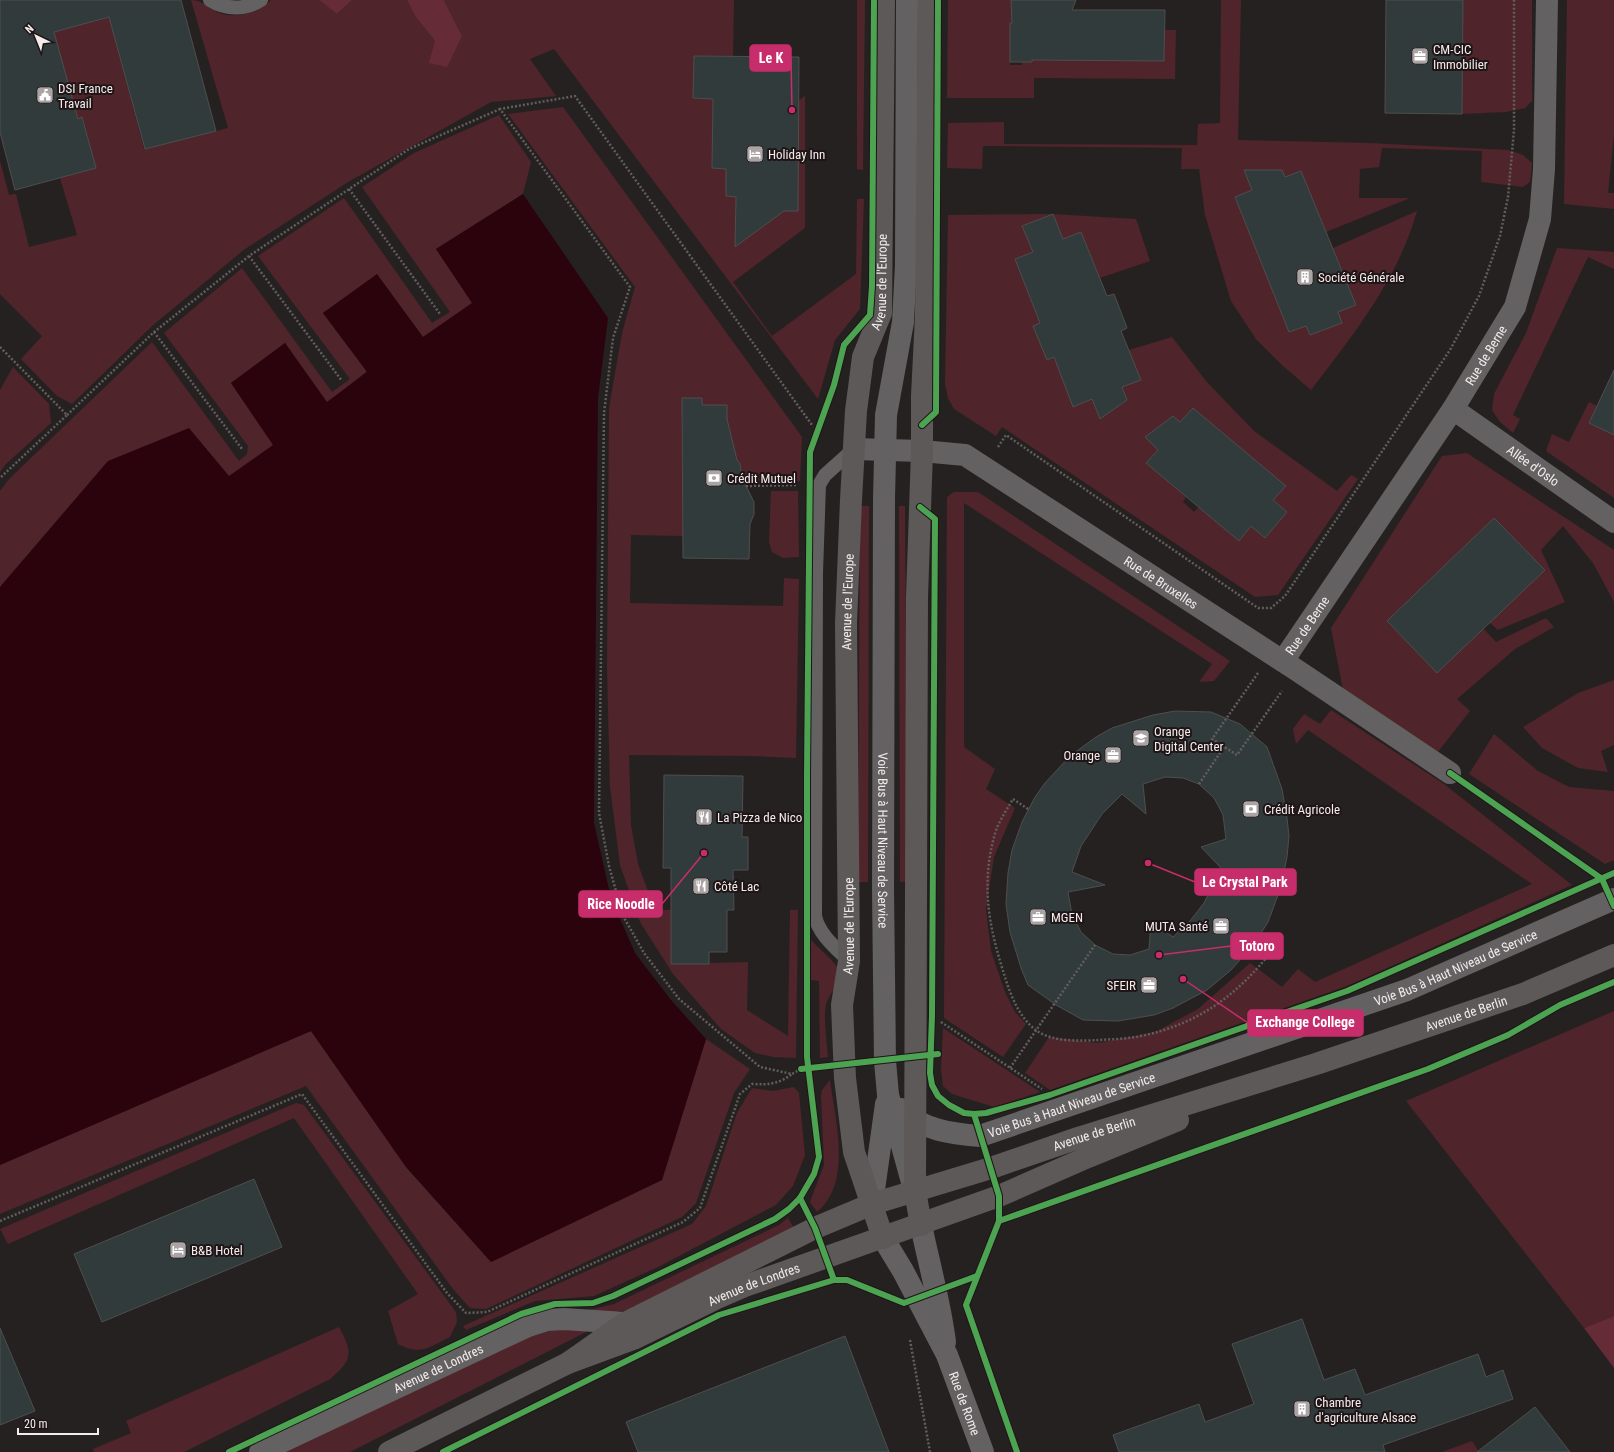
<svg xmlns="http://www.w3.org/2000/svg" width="1614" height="1452" viewBox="0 0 1614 1452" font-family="'Roboto Condensed',sans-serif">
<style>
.green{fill:#50242b;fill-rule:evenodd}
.forest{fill:#652b36}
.water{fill:#2b030c}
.building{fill:#323b3c;stroke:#4e4e4e;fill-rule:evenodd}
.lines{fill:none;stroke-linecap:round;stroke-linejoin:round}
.path{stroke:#625e5e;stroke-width:2.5;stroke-dasharray:2 2;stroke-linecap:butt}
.lane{stroke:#636161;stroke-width:14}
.street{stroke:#636161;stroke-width:22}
.secondary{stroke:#5d5959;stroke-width:22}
.cycleway-casing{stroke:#1f1516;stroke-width:8}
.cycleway{stroke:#4ca352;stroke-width:6}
.labels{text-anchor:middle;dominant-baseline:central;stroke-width:4;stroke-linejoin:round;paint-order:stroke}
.poi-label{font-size:13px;fill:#f3ebec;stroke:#1f1516;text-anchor:start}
.street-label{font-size:13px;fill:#f3ebec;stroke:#1f1516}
.leader{fill:none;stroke:#c72d6a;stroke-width:1.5}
.callout-dot{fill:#c72d6a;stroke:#1f1516;stroke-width:1.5}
.callout{fill:#c72d6a;stroke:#c72d6a;stroke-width:1.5}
.callout-label{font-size:14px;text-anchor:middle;font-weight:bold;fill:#fff}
</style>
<rect width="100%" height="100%" fill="#262121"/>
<g class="green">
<path d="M 191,0 C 203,0 209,9 219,13 C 237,19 259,13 271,0 L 319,0 L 337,14 L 352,0 L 407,0 L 415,16 L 435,41 L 462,36 L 444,0 L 734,0 L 733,56 L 694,56 L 693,98 L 713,99 L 712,168 L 726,169 L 726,196 L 736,197 L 735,246 L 773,219 L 773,211 L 798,101 L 805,96 L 805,228 L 733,282 L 772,336 L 856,274 L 857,199 L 864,199 L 860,309 L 835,340 L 818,399 L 554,49 L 530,59 L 556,96 L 491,102 L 348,182 L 245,249 L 152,326 L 72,404 L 57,396 L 21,359 L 42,336 L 0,294 L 0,161 L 9,195 L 16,194 L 29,247 L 77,235 L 60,178 L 96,168 L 83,118 L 78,119 L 54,32 L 109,17 L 144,149 L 228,128 Z"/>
<polygon points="857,0 865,0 863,170 857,169"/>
<polygon points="948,0 1011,0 1015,23 1010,23 1010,65 1022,65 1022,62 1032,62 1032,60 1164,61 1165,30 1176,30 1175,79 1034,78 1034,98 947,98"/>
<path d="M 1221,0 L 1241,0 L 1238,140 L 1368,143 L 1508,150 L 1523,155 L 1532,163 L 1530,182 L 1523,187 L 1481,182 L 1482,151 L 1382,148 L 1379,167 L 1360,169 L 1359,198 L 1410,198 L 1326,232 L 1301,171 L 1285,177 L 1282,170 L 1244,170 L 1252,190 L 1235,197 L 1289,332 L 1306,326 L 1310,335 L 1342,323 L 1338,312 L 1356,305 L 1333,248 L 1417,211 C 1398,279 1354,334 1311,390 L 1283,366 L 1256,339 L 1231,301 L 1205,215 L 1199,169 L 1181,169 L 1182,148 L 983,146 L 982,169 L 947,168 L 948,123 L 1004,122 L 1004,144 L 1197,145 L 1198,124 L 1220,123 Z"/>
<polygon points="1463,0 1532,0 1532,101 1525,108 1506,112 1462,114"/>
<polygon points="1567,0 1614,0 1614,134 1608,193 1614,193 1614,209 1564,204"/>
<polygon points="563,107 802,437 800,481 744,483 739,463 702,405 702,398 683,398 682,473 697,473 683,536 631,535 630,603 783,606 784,578 799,579 796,758 753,756 629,755 631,825 638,864 655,910 671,910 671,964 748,962 747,1010 788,1036 790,910 798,910 796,1058 773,1057 755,1053 721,1029 673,974 640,922 620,865 610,787 607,669 609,408 622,333 635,287 508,114"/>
<polygon points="499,115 531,162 523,194 436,249 473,303 423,337 377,275 323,313 367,371 327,403 285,343 231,383 274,445 229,477 108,461 0,587 0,491 10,478 152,342 239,461 247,454 248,446 164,333 242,268 332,392 350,379 258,256 344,198 432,323 450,312 362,187 414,153"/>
<path d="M 1053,214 L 1022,226 L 1033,252 L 1015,259 L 1040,323 L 1033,326 L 1047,360 L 1054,357 L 1073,407 L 1092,399 L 1100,419 L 1127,400 L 1122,387 L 1141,380 L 1129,350 L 1172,337 L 1206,381 L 1254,431 L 1337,491 L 1351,475 L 1358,479 L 1278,595 L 1255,597 L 1002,427 L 996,436 L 954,409 L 948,398 L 945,384 L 948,215 L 1053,214 L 1136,219 L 1150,261 L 1100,278 L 1081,232 L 1063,239 ZM 1193,408 L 1285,486 L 1273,500 L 1287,512 L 1265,538 L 1251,526 L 1239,541 L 1199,507 L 1194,512 L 1183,502 L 1186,497 L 1147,463 L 1158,450 L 1145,437 L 1173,416 L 1180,422 Z"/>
<polygon points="1557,248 1614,252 1614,269 1588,257 1513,415 1520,419 1513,433 1500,422 1492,410 1494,394 1526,333"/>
<polygon points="13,367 49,404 51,423 6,464 0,472 0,390"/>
<polygon points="1589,402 1597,406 1589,423 1614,435 1614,498 1546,451 1552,434 1569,442"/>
<polygon points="1467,453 1614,550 1614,602 1593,563 1563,526 1541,550 1565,602 1498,630 1489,622 1544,570 1494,518 1387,621 1437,673 1483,628 1496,642 1546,618 1554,627 1515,649 1457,699 1470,711 1437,753 1343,690 1331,628 1442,456"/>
<polygon points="771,491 798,491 799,557 783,558 772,552 769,542"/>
<polygon points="954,492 978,492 1230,661 1214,681 1199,682 1212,664 964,503 964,747 995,769 986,789 1015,808 994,857 986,909 991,951 1005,992 1015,1012 1026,1024 1003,1057 944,1018 947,497"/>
<polygon points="860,506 869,506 868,882 858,882"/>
<polygon points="899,506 905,506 908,881 900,882"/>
<polygon points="1614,680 1614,745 1601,751 1608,772 1578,768 1542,748 1523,727 1578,693"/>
<polygon points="1331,710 1444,784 1572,885 1347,986 1050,1090 1025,1073 1049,1037 1097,1043 1155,1032 1198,1009 1250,963 1282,987 1298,969 1315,982 1532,884 1308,730 1296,744 1293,729 1304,714 1320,724"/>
<polygon points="1494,734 1538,771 1569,787 1614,791 1614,860 1605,864 1469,774"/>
<path d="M 811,940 C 818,948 837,963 840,972 C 842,980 828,995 826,1005 C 823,1017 827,1043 828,1057 L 820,1058 L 819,981 L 811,980 Z"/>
<polygon points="1614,1011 1614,1316 1584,1328 1406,1101"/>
<polygon points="943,1028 1040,1092 994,1107 952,1094 943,1086 941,1069"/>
<polygon points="311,1031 406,1167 491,1262 662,1180 706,1039 750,1069 734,1093 696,1203 682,1217 486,1309 470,1308 453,1289 306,1086 0,1214 0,1165"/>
<path d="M 830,1080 C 835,1119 853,1183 817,1212 L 810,1202 L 824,1165 L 821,1095 L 822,1090 Z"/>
<polygon points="794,1087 799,1093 805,1155 793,1186 776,1205 660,1266 594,1296 535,1301 466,1330 463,1326 692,1224 706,1206 737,1113 752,1088 773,1091"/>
<path d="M 296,1103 L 304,1105 L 456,1312 L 457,1322 L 450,1337 C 429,1347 421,1356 398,1344 L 388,1311 L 418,1294 L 294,1118 L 8,1244 L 0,1229 Z"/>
<polygon points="788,1218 794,1228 629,1310 608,1313 580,1312 614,1304 779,1225"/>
<polygon points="559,1324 594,1328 350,1452 277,1452 527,1335"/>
<path d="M 339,1327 C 353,1353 353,1360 330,1379 L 184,1452 L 94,1452 L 93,1449 L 131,1433 L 126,1421 Z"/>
<polygon points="1472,1441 1479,1452 1442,1452"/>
</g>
<g class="forest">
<polygon points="319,0 352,0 337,14"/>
<polygon points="407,0 444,0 462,36 447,67 429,63 435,41 415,16"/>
<polygon points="1614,1316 1614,1368 1584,1328"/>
</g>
<polygon class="water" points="523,194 608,318 598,398 594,823 611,898 635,953 671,1000 706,1039 662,1180 491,1262 406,1167 311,1031 0,1165 0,587 108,461 189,428 229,476 273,445 231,383 285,343 327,402 367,372 323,313 377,274 423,337 472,303 436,249"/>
<g class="building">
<polygon points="0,0 181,0 216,131 145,149 109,17 54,32 78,119 82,117 96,168 15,190 0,132"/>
<polygon points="1011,0 1076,0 1072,10 1165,10 1164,61 1032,60 1032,62 1010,62 1010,23 1012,23"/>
<polygon points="1386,0 1463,0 1462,114 1385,113"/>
<polygon points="694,56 799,57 798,211 784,211 735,247 736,197 726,196 726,169 712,168 713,99 693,98"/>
<polygon points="1244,170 1282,170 1285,177 1301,171 1356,305 1338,312 1342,323 1310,335 1306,326 1289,332 1235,197 1252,190"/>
<polygon points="1053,214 1063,239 1081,232 1107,296 1114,294 1119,307 1127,328 1121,331 1141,380 1122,387 1127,400 1100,419 1092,399 1073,407 1054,357 1047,360 1033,326 1040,323 1015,259 1033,252 1022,226"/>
<polygon points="1614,370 1614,435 1589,423"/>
<polygon points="682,398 702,398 702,405 727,405 727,419 737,460 740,464 742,478 754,502 754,514 750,524 749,559 683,558"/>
<polygon points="1193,408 1286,486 1273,500 1287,512 1265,538 1251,526 1239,541 1146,463 1158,450 1145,437 1173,416 1180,422"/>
<polygon points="1494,518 1545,570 1437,673 1387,621"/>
<path d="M 1175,711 L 1211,712 L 1240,724 L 1267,747 L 1282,789 L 1287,818 L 1289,836 L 1287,857 L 1281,887 L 1268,922 L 1254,944 L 1231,970 L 1207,990 L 1173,1008 L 1154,1015 L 1118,1021 L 1083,1020 L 1056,1005 L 1028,985 L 1021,968 L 1010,932 L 1006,904 L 1008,873 L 1012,850 L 1022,822 L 1035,797 L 1045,783 L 1070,756 L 1096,737 L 1112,728 L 1153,715 ZM 1165,777 L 1183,778 L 1199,784 L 1214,798 L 1219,807 L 1223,815 L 1226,839 L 1201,847 L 1221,868 L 1204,903 L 1190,921 L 1173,937 L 1151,922 L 1149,949 L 1130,955 L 1113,954 L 1095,945 L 1081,932 L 1072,915 L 1068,892 L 1105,885 L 1072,872 L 1081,846 L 1102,814 L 1122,794 L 1146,814 L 1143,784 Z"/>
<polygon points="664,775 743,776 742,837 748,837 748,870 733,870 734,910 727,910 727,952 709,952 709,964 671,964 671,868 663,868"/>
<polygon points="254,1179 282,1247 102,1322 74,1254"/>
<polygon points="1302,1319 1324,1380 1355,1369 1365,1395 1478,1354 1486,1377 1503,1370 1513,1399 1383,1445 1385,1452 1119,1452 1113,1435 1199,1404 1205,1422 1254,1404 1232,1344"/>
<polygon points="0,1328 35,1411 0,1425"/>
<polygon points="845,1336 889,1452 638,1452 626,1422"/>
<polygon points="1535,1407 1570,1452 1477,1452 1508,1428"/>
</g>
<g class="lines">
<g class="path">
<polyline points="349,189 440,314"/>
<polyline points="249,256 342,381"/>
<polyline points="154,332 242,449"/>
<polyline points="0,347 67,415 0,478"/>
<polyline points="67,415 154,332 249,256 409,149 500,109"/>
<polyline points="998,447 1006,435 1258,608 1271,608 1285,596 1450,350 1479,296 1500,236 1508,197 1514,130 1514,0"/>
<polyline points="746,486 798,485"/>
<polyline points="1258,673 1212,739 1237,755 1282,691"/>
<polyline points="1199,784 1224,747"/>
<path d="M 1028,809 L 1013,799 C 1006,811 997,824 994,837 C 981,886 989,927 1004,974 C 1010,994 1019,1018 1037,1031 C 1053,1042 1080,1041 1099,1040 C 1113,1039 1128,1039 1141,1036 C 1199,1024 1239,994 1274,948 L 1258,937"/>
<polyline points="941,1022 1042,1089"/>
<polyline points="1010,1068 1095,945"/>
<polyline points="801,1069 792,1074 760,1067 679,999 644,953 623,916 609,866 599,813 604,413 613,338 630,287 500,109 575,96 812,425"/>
<path d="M 0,1221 L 302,1094 L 447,1293 L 466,1313 L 487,1312 L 683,1222 L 700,1208 L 740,1094 L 752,1084 C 768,1085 779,1084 792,1074"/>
<polyline points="910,1340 930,1452"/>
</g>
<g class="lane">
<path d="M 210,0 C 226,10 246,10 261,0"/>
<path d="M 849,961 C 836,948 819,935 815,916 L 816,573 L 819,485 L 825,475 L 854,449"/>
</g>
<g class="street">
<path id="s1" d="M 907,0 L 906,265 L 903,322 L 886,415 L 884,499 L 883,890 L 885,1061 L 888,1095 L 912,1182"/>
<path id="s2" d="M 1453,409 L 1614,522"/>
<path id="s3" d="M 854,449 L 922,451 L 965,455 L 1295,669 L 1450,773"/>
<path id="s4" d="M 1283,661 L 1453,409 L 1515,307 L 1540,219 L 1544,169 L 1547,0"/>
<path id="s5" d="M 901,1109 C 922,1130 952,1134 980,1136 L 1407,990 L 1614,899"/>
<polyline points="872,1204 886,1104"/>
<path d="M 921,1225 C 929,1264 940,1302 945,1342"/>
<path id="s6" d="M 883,1238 L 903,1271 L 947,1355 L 983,1452"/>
<path id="s7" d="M 260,1452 L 528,1326 L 547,1320 L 564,1319 L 625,1323"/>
</g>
<g class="secondary">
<polyline points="921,1225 915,1191 917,597 922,451 922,396 926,315 929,0"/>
<path id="s8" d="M 883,1238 L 854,1152 L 845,1078 L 842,1005 L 849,961 L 846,623 L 851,500 L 856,411 L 863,357 L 881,313 L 884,0"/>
<path id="s9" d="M 568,1363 L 625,1323 L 815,1228 L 872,1204 L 991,1168 L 1078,1138 L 1316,1064 L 1523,994 L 1614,955"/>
<path id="s10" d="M 389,1452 L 568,1363 L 633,1339 L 715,1299 L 745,1286 L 999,1196 L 1088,1157 L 1178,1120"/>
</g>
<defs>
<g id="cycleway">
<polyline points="922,425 936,412 938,0"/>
<polyline points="920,507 935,519 932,1016 930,1073 932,1085 938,1096 949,1105 964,1113 974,1114 986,1113 1050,1095 1347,991 1614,873"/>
<polyline points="1450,773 1602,879 1614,906"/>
<polyline points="801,1069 938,1054"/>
<polyline points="974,1114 999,1196 999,1221 966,1305 1017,1452"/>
<polyline points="800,1198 815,1228 834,1280"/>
<polyline points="999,1221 1428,1069 1508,1035 1560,1005 1614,982"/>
<polyline points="229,1452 521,1314 555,1304 593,1303 613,1296 775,1219 789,1209 800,1198 814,1174 819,1157 807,1057 807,774 810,452 834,385 844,345 870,315 872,286 874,0"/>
<polyline points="443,1452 719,1315 834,1280 847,1280 904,1303 977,1276"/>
</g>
</defs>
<use href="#cycleway" class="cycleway-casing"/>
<use href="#cycleway" class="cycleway"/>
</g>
<defs>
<symbol id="office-square" viewBox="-11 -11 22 22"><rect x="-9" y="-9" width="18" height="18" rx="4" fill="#aba4a5" stroke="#1f1516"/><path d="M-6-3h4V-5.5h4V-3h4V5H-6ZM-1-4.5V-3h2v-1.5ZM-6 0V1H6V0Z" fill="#fff"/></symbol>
<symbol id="civic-square" viewBox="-11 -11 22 22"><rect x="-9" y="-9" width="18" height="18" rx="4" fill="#aba4a5" stroke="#1f1516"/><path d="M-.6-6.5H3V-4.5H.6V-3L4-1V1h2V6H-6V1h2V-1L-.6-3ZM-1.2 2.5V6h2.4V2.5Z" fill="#fff"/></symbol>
<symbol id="hotel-square" viewBox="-11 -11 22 22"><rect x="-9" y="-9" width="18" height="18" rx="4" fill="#aba4a5" stroke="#1f1516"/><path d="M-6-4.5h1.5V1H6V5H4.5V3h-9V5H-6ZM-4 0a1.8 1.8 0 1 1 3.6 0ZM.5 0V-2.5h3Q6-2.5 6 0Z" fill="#fff"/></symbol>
<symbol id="building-square" viewBox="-11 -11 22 22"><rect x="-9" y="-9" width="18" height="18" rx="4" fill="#aba4a5" stroke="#1f1516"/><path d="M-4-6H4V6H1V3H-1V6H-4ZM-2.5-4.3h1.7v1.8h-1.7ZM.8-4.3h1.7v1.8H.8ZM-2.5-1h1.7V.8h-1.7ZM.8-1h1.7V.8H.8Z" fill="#fff"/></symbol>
<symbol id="bank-square" viewBox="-11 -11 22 22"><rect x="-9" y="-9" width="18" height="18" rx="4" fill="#aba4a5" stroke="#1f1516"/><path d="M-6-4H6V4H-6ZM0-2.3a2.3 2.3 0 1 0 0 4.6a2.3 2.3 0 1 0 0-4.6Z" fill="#fff"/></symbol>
<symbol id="university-square" viewBox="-11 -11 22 22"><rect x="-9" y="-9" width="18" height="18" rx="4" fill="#aba4a5" stroke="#1f1516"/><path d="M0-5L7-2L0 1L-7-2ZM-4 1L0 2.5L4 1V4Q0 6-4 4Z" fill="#fff"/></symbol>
<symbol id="restaurant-square" viewBox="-11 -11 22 22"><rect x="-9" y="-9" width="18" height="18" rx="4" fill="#aba4a5" stroke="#1f1516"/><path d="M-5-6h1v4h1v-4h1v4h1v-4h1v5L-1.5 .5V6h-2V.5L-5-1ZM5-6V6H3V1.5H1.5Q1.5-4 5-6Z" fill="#fff"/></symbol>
</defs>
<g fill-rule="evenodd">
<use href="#office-square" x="1410" y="46" width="20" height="20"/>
<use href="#civic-square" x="35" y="85" width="20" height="20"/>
<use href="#hotel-square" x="745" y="144" width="20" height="20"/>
<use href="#building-square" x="1295" y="267" width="20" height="20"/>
<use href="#bank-square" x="704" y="468" width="20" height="20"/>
<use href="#university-square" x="1131" y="728" width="20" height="20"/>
<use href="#office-square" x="1103" y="745" width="20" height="20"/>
<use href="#bank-square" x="1241" y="799" width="20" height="20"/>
<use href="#restaurant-square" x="694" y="807" width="20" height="20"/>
<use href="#restaurant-square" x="691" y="876" width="20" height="20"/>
<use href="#office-square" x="1028" y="907" width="20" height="20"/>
<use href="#office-square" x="1211" y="916" width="20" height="20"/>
<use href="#office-square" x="1139" y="975" width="20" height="20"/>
<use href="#hotel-square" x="168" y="1240" width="20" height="20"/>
<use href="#building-square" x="1292" y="1399" width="20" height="20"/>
</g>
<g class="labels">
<g class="poi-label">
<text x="1433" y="49">CM-CIC<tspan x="1433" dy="15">Immobilier</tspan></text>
<text x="58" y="88">DSI France<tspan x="58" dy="15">Travail</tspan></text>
<text x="768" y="154">Holiday Inn</text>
<text x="1318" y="277">Société Générale</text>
<text x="727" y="478">Crédit Mutuel</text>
<text x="1154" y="731">Orange<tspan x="1154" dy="15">Digital Center</tspan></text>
<text x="1100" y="755" text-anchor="end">Orange</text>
<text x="1264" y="809">Crédit Agricole</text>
<text x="717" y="817">La Pizza de Nico</text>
<text x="714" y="886">Côté Lac</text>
<text x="1051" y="917">MGEN</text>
<text x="1208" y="926" text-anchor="end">MUTA Santé</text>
<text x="1136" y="985" text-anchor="end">SFEIR</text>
<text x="191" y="1250">B&amp;B Hotel</text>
<text x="1315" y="1402">Chambre<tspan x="1315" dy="15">d'agriculture Alsace</tspan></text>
</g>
<g class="street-label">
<text stroke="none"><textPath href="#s8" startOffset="966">Avenue de l'Europe</textPath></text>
<text stroke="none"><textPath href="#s4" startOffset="367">Rue de Berne</textPath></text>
<text stroke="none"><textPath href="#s2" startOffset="98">Allée d'Oslo</textPath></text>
<text stroke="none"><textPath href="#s3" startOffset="345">Rue de Bruxelles</textPath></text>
<text stroke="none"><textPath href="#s8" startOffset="642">Avenue de l'Europe</textPath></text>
<text stroke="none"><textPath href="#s4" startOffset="43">Rue de Berne</textPath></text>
<text stroke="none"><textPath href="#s1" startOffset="842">Voie Bus à Haut Niveau de Service</textPath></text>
<text stroke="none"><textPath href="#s8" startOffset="318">Avenue de l'Europe</textPath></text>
<text stroke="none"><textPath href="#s5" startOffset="590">Voie Bus à Haut Niveau de Service</textPath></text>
<text stroke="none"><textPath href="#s9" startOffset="968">Avenue de Berlin</textPath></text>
<text stroke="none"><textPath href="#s5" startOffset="182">Voie Bus à Haut Niveau de Service</textPath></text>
<text stroke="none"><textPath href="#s9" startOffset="577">Avenue de Berlin</textPath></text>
<text stroke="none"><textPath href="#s10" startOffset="402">Avenue de Londres</textPath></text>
<text stroke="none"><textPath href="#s7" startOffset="197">Avenue de Londres</textPath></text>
<text stroke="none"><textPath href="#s6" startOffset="185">Rue de Rome</textPath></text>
</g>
</g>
<path class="leader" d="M792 110L791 58M1148 863L1195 882M704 853L662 904M1159 955L1231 946M1183 979L1248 1023"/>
<g class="callout-dot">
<circle cx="792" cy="110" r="4"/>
<circle cx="1148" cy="863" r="4"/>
<circle cx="704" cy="853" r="4"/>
<circle cx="1159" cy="955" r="4"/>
<circle cx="1183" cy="979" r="4"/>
</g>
<g class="callout">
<rect x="750" y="45" width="41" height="26" rx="4"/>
<rect x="1195" y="869" width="101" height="26" rx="4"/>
<rect x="579" y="891" width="83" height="26" rx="4"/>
<rect x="1231" y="933" width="52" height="26" rx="4"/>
<rect x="1248" y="1010" width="115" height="26" rx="4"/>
</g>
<g class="callout-label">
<text x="771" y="63">Le K</text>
<text x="1245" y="887">Le Crystal Park</text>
<text x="621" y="909">Rice Noodle</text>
<text x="1257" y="951">Totoro</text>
<text x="1305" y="1027">Exchange College</text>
</g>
<g transform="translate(36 36) rotate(317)" stroke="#1f1516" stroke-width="3" paint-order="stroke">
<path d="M0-3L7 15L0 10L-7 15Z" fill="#f3ebec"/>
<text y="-6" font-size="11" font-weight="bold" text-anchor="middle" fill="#f3ebec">N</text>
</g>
<path d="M18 1428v6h80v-6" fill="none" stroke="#f3ebec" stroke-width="2"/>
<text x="24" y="1428" font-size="12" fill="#f3ebec" stroke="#1f1516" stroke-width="3" paint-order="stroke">20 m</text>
</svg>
